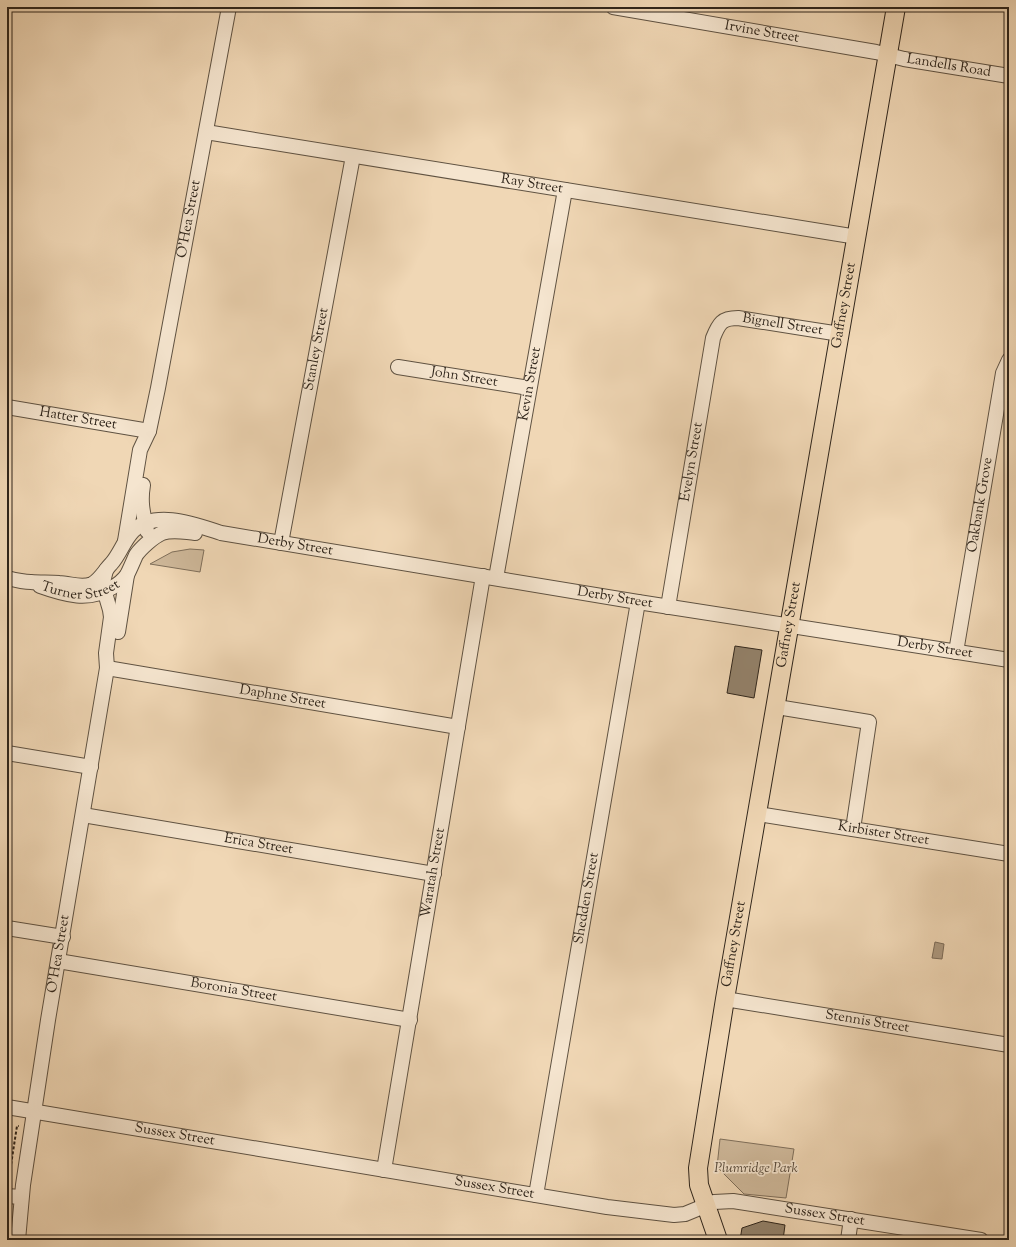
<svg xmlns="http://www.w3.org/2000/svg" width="1016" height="1247" viewBox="0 0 1016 1247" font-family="'Sorts Mill Goudy',serif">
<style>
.green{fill:#cfb99b;stroke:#7f6f5b}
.water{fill:#ae9a81;stroke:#7b6b58}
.building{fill:#93826b;stroke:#2f251b}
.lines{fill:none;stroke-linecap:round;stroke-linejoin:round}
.minor-casing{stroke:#5f5242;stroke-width:16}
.major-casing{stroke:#2f251b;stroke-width:20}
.path{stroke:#2f251b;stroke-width:2;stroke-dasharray:3 2;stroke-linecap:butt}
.minor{stroke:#f5e5cf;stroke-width:14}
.major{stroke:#f0d7b5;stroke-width:18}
.labels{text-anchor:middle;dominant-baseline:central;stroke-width:3.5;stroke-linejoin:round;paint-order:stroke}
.street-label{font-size:14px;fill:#2f251b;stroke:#f5e5cf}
.park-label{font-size:14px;font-style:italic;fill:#574a3b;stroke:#f5e5cf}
</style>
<rect width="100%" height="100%" fill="#f0d7b5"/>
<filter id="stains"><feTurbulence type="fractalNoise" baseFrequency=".005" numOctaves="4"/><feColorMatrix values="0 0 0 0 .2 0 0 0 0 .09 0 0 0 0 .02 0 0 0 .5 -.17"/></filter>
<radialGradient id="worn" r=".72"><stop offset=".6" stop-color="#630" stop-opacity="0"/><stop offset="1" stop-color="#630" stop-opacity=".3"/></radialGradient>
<g class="green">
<polygon points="190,549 204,550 200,572 150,564 172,552"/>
<polygon points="720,1139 794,1149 786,1198 744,1194 717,1167"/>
</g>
<polygon class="water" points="935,942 944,944 942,959 932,958"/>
<g class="building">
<polygon points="735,646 762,650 754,698 727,693"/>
<polygon points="763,1221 785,1225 783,1240 740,1240 742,1228"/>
</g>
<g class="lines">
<defs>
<g id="minor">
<path id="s1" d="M 613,7 L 876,52 L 904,59 L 1009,76"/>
<path id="s2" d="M 206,132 L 857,237"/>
<path id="s3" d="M 398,367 L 529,388"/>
<path id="s4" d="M 7,407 L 149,431"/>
<path d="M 143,485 C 140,503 143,513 147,531"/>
<path id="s5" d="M 125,541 L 140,450 L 149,431 L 158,388 L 229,7"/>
<path id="s6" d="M 281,543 L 353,156"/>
<path id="s7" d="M 7,578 C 15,580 23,582 31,582 C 40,583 50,582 59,583 C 70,583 81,589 92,584 C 100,580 105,570 111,564 C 120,554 124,540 133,531 C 155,509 196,525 221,533 L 638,602 L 1009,660"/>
<path id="s8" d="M 496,578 L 565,190"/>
<path id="s9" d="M 40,586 C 65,595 89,602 113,587 C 119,584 123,580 127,575 C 130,569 133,562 136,555 C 141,548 153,537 162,533 C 173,529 184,532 195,533"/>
<path id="s10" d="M 668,607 L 713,338 C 719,323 722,318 738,318 L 840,334"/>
<polyline points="118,632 127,575"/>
<path id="s11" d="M 956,652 L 1003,373 L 1009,360"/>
<path id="s12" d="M 107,668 L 458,727"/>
<polyline points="777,707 869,722 853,829"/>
<polyline points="7,753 91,767"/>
<path id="s13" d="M 758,814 L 1009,854"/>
<path id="s14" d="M 83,815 L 434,874"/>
<polyline points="7,928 63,937"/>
<path id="s15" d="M 58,961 L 410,1020"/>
<path id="s16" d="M 725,999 L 1009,1045"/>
<path id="s17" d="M 7,1107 L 607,1207 L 674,1215 L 685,1214 L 714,1202 L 733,1201 L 981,1240"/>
<path id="s18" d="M 384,1170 L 483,576"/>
<path id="s19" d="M 536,1195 L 638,602"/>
<polyline points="7,1196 21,1197"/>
<path id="s20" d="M 18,1240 L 23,1185 L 48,1020 L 107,668 L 106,653 L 111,617 L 110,610 L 103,586 L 103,582 L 106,570"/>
<polyline points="848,1240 851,1219"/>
</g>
<g id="major">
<path id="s21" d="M 718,1240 L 699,1185 L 698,1168 L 725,999 L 896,7"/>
</g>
</defs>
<use href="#minor" class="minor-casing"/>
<use href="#major" class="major-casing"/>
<polyline class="path" points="8,1184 17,1126 19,1126"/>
<use href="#minor" class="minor"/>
<use href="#major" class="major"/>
</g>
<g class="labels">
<g class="street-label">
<text stroke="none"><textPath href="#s1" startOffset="151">Irvine Street</textPath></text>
<text stroke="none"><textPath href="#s1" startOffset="341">Landells Road</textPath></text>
<text stroke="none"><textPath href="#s2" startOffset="330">Ray Street</textPath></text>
<text stroke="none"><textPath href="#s5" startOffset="329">O'Hea Street</textPath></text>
<text stroke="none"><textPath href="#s21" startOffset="950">Gaffney Street</textPath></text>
<text stroke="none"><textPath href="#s10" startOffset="353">Bignell Street</textPath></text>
<text stroke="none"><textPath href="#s6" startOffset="197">Stanley Street</textPath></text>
<text stroke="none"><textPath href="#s3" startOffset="67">John Street</textPath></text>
<text stroke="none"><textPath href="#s8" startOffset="197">Kevin Street</textPath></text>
<text stroke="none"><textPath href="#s4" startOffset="72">Hatter Street</textPath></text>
<text stroke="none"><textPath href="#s10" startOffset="147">Evelyn Street</textPath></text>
<text stroke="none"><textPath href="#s11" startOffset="149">Oakbank Grove</textPath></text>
<text stroke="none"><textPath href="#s7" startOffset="321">Derby Street</textPath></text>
<text stroke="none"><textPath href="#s9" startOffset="42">Turner Street</textPath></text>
<text stroke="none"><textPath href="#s7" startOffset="645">Derby Street</textPath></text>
<text stroke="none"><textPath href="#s21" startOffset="626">Gaffney Street</textPath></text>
<text stroke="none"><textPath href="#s7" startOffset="969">Derby Street</textPath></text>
<text stroke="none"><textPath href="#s12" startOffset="178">Daphne Street</textPath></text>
<text stroke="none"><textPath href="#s13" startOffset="127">Kirbister Street</textPath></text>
<text stroke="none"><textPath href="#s14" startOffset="178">Erica Street</textPath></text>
<text stroke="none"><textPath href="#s18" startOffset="301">Waratah Street</textPath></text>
<text stroke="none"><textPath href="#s19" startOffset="301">Shedden Street</textPath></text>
<text stroke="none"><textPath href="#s21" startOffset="302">Gaffney Street</textPath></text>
<text stroke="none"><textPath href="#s20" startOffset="289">O'Hea Street</textPath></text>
<text stroke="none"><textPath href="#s15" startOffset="178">Boronia Street</textPath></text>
<text stroke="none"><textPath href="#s16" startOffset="144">Stennis Street</textPath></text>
<text stroke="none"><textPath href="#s17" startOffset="170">Sussex Street</textPath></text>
<text stroke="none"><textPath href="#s17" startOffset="494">Sussex Street</textPath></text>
<text stroke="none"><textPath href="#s17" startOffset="830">Sussex Street</textPath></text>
</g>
<g class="park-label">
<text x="756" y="1169">Plumridge Park</text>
</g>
</g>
<rect width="1016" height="1247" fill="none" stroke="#f0d7b5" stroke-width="24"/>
<rect x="8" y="8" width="1000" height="1231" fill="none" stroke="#2f251b" stroke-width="2"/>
<rect x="12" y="12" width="992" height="1223" fill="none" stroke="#2f251b"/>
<rect width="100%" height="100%" filter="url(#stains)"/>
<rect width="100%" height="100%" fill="url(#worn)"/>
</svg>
